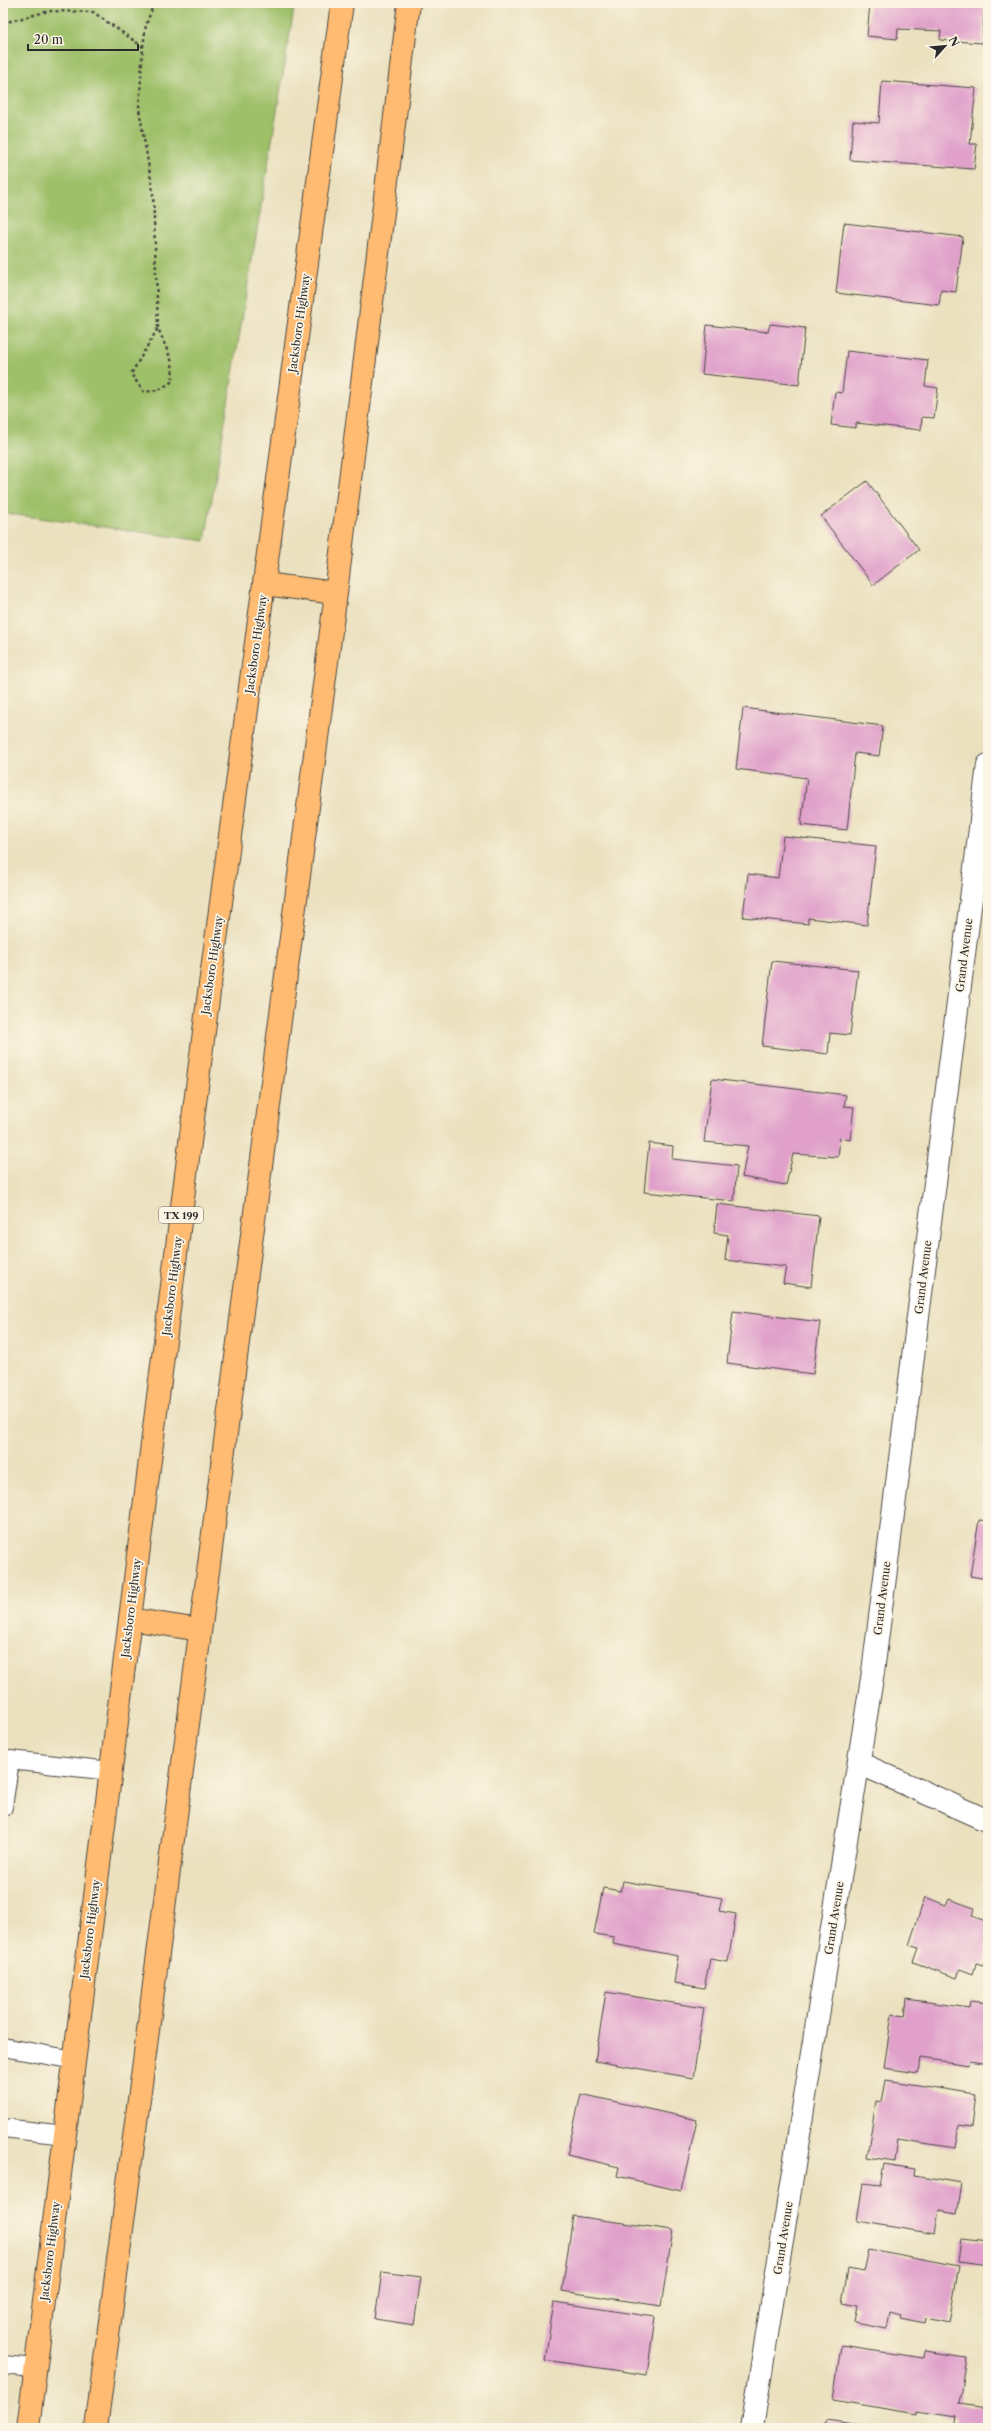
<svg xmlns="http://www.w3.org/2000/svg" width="991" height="2431" viewBox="0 0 991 2431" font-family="'Libre Caslon Text',serif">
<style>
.green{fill:#9ec069;stroke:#64764a}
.building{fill:#e0a0ca}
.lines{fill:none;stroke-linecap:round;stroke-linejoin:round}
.service-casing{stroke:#484641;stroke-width:20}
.minor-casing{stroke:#484641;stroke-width:24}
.primary-casing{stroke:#484641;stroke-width:24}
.path{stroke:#484641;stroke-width:2.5;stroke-dasharray:3 3;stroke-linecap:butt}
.service{stroke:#fff;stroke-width:18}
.minor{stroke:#fff;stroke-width:22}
.primary{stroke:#febb71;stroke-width:22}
.labels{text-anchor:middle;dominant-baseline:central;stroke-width:3.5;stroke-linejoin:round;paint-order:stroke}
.shield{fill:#fcf5e5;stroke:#6a6863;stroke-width:1}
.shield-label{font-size:10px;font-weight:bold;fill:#2b2b2b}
.street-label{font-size:11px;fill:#2b2b2b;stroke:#fcf5e5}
</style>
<rect width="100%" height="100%" fill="#fcf5e5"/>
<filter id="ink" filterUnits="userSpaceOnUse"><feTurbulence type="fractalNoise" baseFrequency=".025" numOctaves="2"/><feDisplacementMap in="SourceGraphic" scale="8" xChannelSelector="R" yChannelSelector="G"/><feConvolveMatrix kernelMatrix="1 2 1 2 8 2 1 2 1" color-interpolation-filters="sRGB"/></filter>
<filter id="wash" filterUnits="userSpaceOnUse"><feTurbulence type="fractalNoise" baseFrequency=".012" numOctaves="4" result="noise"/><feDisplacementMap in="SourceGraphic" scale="16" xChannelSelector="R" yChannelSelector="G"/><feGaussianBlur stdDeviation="0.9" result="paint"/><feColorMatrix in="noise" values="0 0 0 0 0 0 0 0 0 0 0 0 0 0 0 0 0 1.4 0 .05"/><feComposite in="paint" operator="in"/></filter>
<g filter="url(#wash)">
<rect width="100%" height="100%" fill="#ebe1bf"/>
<polygon class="green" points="3,3 295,3 205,541 3,513"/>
<g id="blocks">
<g class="building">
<polygon points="870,3 985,3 982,43 940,40 941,31 898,29 897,39 867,36"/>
<polygon points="882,81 976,88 970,144 977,144 974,169 850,160 853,121 879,123"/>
<polygon points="844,223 963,237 956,292 941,290 939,305 836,293"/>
<polygon points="770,324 805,328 799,385 702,374 707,325 768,332"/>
<polygon points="847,351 928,360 925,386 938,388 934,418 922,417 921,430 856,423 856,428 831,425 835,392 842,393"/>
<polygon points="867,481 919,550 873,585 821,516"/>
<polygon points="743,708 883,726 879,756 855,753 847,830 801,825 807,778 736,769"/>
<polygon points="783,836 876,846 867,925 808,918 808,924 743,917 748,874 778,878"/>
<polygon points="772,961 858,970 850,1035 830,1033 828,1054 762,1046"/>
<polygon points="712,1079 846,1095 844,1106 854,1107 850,1140 840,1138 838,1157 793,1154 786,1185 742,1177 748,1146 704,1142"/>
<polygon points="649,1143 673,1146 672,1159 737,1166 734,1201 644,1192"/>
<polygon points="717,1204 819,1216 811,1287 783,1283 786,1267 725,1260 728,1235 714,1233"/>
<polygon points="733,1311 820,1322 813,1374 727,1363"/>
<polygon points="979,1520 988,1521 988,1579 970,1576"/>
<polygon points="623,1881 722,1898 719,1911 736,1914 728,1962 710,1959 704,1988 674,1983 678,1956 613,1944 614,1937 594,1934 603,1888 621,1891"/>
<polygon points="925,1897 946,1905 949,1899 974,1908 972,1916 988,1922 988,1940 985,1950 988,1951 983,1966 976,1964 973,1974 960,1969 957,1978 913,1962 918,1948 909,1945"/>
<polygon points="606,1992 704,2008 693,2078 595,2061"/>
<polygon points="907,1999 969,2008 970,2001 988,2003 988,2063 970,2060 969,2065 920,2058 918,2073 884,2068 892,2014 905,2016"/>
<polygon points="886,2080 976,2094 972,2127 959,2125 955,2148 898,2139 895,2161 867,2157 876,2101 882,2102"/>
<polygon points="581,2094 697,2120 681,2191 617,2176 619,2167 567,2155"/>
<polygon points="884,2164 915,2169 914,2176 962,2184 957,2213 939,2210 935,2234 857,2221 863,2183 880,2185"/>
<polygon points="573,2216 673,2230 661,2306 562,2291"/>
<polygon points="961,2239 988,2242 988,2266 958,2262"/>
<polygon points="869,2249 959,2266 949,2323 926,2318 925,2323 900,2318 901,2315 890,2312 887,2329 855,2323 858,2306 842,2303 848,2269 864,2272"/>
<polygon points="382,2272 421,2277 414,2325 375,2319"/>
<polygon points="554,2302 655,2317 647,2375 545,2360"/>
<polygon points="841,2346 923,2358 924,2351 966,2357 959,2404 988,2408 988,2428 955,2428 957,2417 918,2411 918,2414 833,2400"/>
<polygon points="827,2421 868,2427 868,2428 825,2428"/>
</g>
</g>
</g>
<g filter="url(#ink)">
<use href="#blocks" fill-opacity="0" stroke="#484641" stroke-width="1"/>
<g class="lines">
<defs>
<g id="service">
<polyline points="3,1807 10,1760 111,1771"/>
<polyline points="3,2047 74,2060"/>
<polyline points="3,2128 65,2135"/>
<polyline points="3,2365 35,2368"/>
</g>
<g id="minor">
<polyline points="859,1763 988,1821"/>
<polyline points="752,2428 873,1672 988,765"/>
</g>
<g id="primary">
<polyline points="264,584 336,593"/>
<polyline points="130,1619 200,1630"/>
<polyline points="28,2428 209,992 342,3"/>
<polyline points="96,2428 336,593 409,3"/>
</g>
</defs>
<use href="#service" class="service-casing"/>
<use href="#minor" class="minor-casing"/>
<use href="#primary" class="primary-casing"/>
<g class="path">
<polyline points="3,23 49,11 93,12 143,47 139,109 153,192 158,328 172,362 173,381 159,390 144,392 131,374 158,328"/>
<polyline points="143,47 146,25 154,3"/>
</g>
<use href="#service" class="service"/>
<use href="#minor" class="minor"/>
<use href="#primary" class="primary"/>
</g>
</g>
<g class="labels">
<rect class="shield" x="159" y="1207" width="44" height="16" rx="3"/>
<g class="shield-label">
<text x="181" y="1215">TX 199</text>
</g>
<g class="street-label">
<text transform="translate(299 323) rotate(-82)">Jacksboro Highway</text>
<text transform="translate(256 644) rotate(-82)">Jacksboro Highway</text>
<text transform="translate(964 955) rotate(-83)">Grand Avenue</text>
<text transform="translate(212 965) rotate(-82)">Jacksboro Highway</text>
<text transform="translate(923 1277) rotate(-83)">Grand Avenue</text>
<text transform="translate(172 1286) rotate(-83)">Jacksboro Highway</text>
<text transform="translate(882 1598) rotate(-83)">Grand Avenue</text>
<text transform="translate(131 1608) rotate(-83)">Jacksboro Highway</text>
<text transform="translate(834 1918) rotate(-81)">Grand Avenue</text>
<text transform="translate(90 1929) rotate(-83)">Jacksboro Highway</text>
<text transform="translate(783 2238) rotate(-81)">Grand Avenue</text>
<text transform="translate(50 2251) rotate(-83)">Jacksboro Highway</text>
</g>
</g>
<rect width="991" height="2431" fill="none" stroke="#fcf5e5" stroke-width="16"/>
<g transform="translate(945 46) rotate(63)" stroke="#fcf5e5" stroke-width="3" paint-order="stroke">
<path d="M0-3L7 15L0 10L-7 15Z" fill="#2b2b2b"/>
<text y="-6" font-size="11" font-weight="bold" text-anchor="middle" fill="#2b2b2b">N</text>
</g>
<path d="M28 44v6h110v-6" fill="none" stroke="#2b2b2b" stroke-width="2"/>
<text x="34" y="44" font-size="12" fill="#2b2b2b" stroke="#fcf5e5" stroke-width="3" paint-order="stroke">20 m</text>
</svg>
